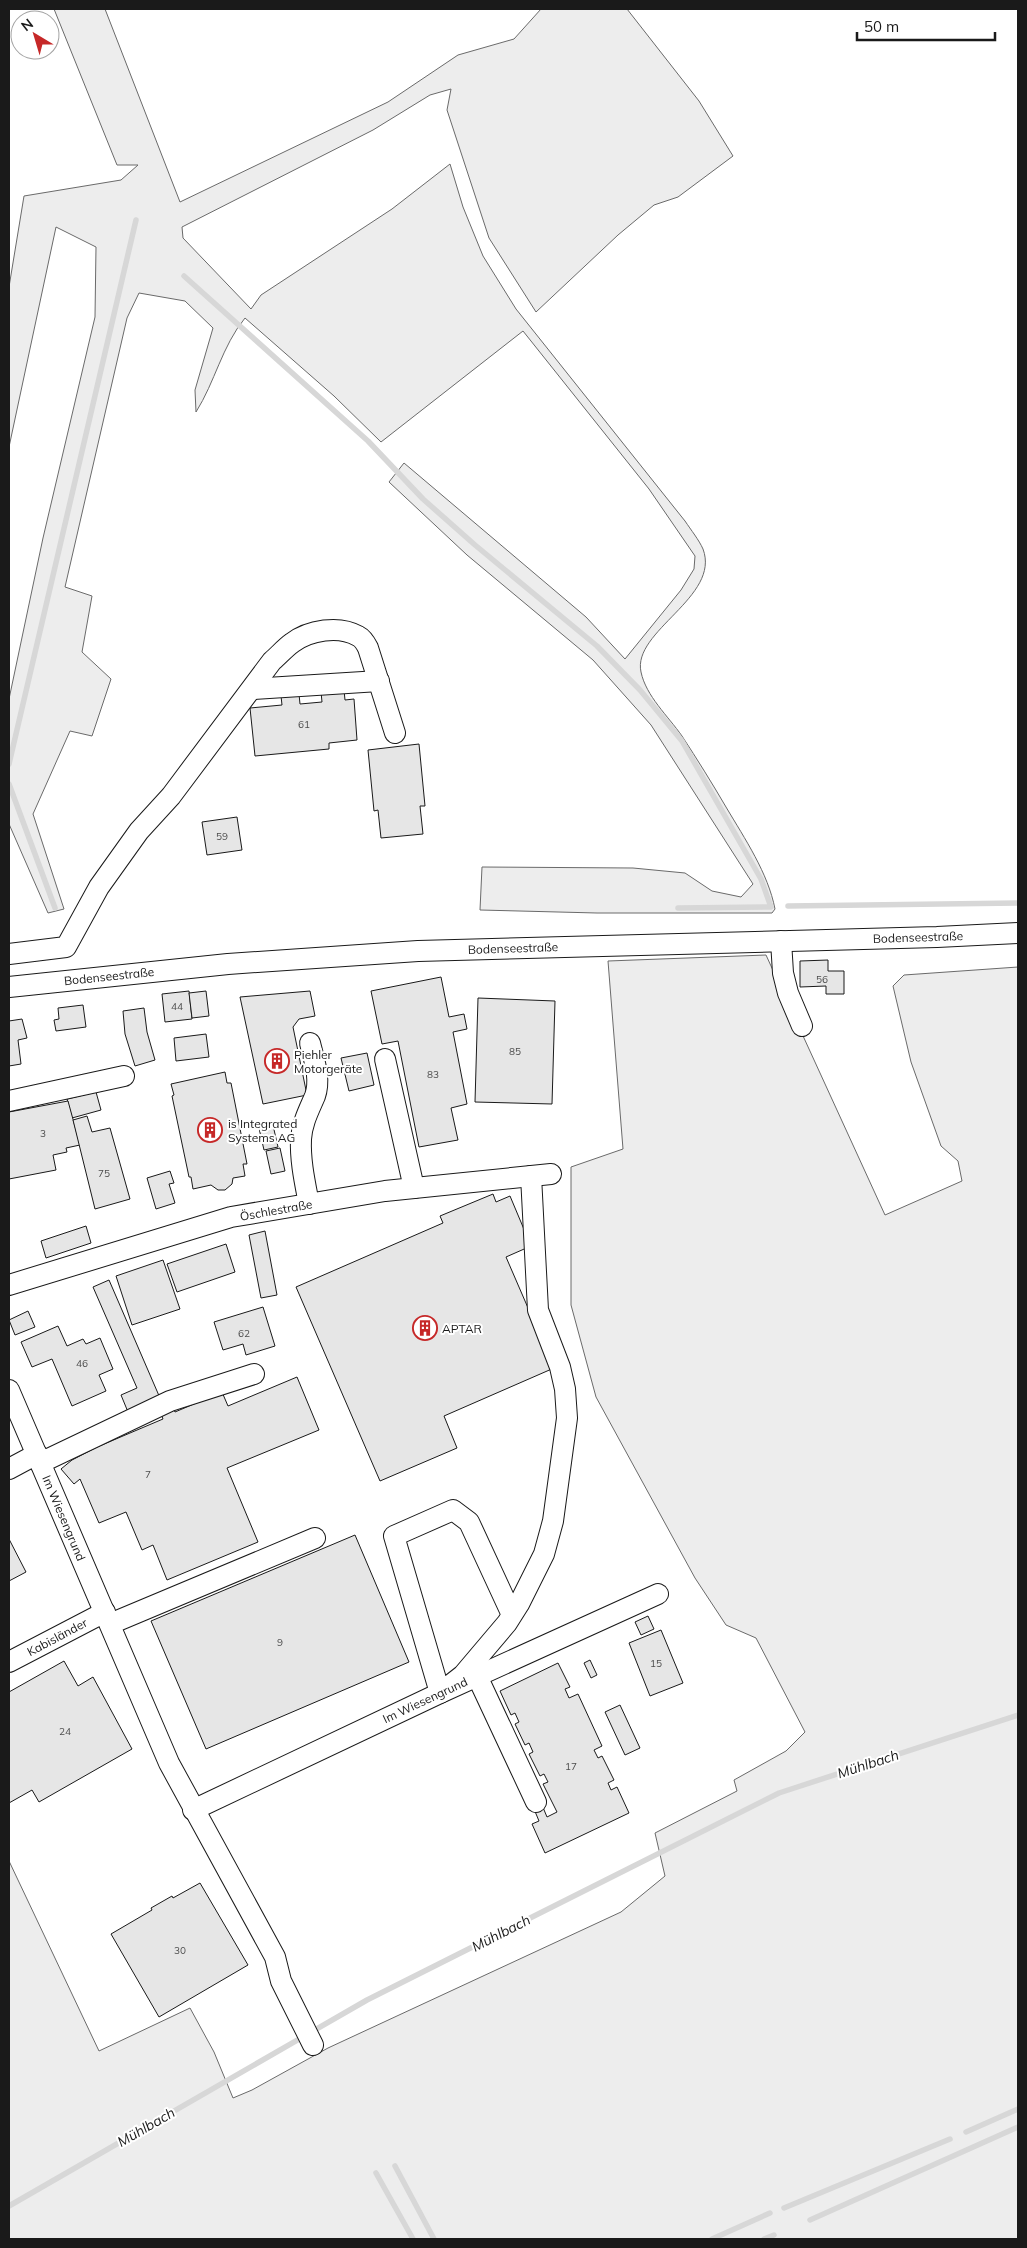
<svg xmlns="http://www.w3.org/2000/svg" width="1027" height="2248" viewBox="0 0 1027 2248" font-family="Mulish,sans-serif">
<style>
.green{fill:#ededed;stroke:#6a6a6a}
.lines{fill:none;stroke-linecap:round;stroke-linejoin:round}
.stream{stroke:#d7d7d7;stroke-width:5.5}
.building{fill:#e6e6e6;stroke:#1a1a1a}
.minor-casing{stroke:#1a1a1a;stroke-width:22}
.minor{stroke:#fff;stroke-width:20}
.labels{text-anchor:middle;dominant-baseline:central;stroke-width:4;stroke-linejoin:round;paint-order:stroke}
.number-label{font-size:10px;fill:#4d4d4d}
.street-label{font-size:12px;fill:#1a1a1a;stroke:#fff}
.poi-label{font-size:12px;fill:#1a1a1a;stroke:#fff;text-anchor:start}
.water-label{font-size:14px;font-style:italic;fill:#1a1a1a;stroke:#fff}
</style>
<rect width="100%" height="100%" fill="#fff"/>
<g class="green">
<path d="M 54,9 L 105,9 L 180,202 L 388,102 L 458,55 L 514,39 L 541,9 L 627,9 L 699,101 L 733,156 L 678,197 L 654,205 L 618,235 L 536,312 L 489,238 L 447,110 L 451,89 L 430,95 L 373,130 L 182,227 L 183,238 L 251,309 L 261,295 L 392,209 L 450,164 L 463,207 L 483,256 L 516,309 L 685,521 C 691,530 699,540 703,549 C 721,597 632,631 641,672 C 646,696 668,716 682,736 C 697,759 712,783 726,807 C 745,839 768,873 775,909 L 772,913 L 597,913 L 480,910 L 482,867 L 633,868 L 685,873 L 712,891 L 741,897 L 753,884 L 651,725 L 593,660 L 467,555 L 389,482 L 404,463 L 586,617 L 625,659 L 681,590 L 694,569 L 695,556 L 649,489 L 523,331 L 381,442 L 334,396 L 245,318 C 222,346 215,382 196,412 L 195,390 L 213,328 L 185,301 L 139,293 L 127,318 L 65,587 L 92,596 L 82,652 L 111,679 L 92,736 L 70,731 L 33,814 L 64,909 L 48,913 L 9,824 L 9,699 L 43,538 L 95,317 L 96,247 L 56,227 L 9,447 L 9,287 L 24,196 L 121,180 L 138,165 L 117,165 Z"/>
<polygon points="766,955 885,1215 962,1181 958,1161 941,1146 911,1062 893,986 904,975 1018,967 1018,2239 9,2239 9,1861 99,2051 190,2008 214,2052 233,2098 252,2090 328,2048 621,1912 665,1876 655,1833 737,1791 734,1780 786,1751 805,1732 756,1638 726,1625 695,1578 596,1397 571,1305 571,1167 623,1149 608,961"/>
</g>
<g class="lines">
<g class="stream">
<polyline points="184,276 368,441 423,499 475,545 597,646 640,690 682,741 761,879 771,907 678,908"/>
<polyline points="9,764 136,220"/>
<polyline points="9,784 55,908"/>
<polyline points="788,906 1018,903"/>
<polyline points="966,2132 1018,2109"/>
<polyline points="395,2166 434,2239"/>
<polyline points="376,2173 413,2239"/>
<polyline points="9,2206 367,2000 779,1793 1018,1715"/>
<polyline points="784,2208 950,2139"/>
<polyline points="810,2220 1018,2127"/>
<polyline points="712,2239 770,2213"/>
<polyline points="764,2239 774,2235"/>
</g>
</g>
<g class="building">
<polygon points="344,690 345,700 354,699 357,740 329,743 329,749 255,756 250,708 282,705 281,696 299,694 300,704 322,702 321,692"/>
<polygon points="419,744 425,806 420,806 423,834 381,838 378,810 374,811 368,750"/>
<polygon points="237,817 242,850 207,855 202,822"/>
<polygon points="828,960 828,971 844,971 844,994 826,994 826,986 800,987 800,961"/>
<polygon points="441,977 449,1017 464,1014 467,1029 453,1032 467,1104 451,1108 458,1140 419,1147 398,1041 382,1044 371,991"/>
<polygon points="189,991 192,1019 165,1022 162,994"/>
<polygon points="206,991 209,1016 192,1018 189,993"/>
<polygon points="310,991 315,1016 299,1019 293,1027 307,1095 263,1104 240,997"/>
<polygon points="478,998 555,1001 552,1104 475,1102"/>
<polygon points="83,1005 86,1027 56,1031 54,1020 59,1019 58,1008"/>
<polygon points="144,1008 147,1032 155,1060 135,1066 125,1034 123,1011"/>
<polygon points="22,1019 27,1038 18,1040 21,1064 9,1066 9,1021"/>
<polygon points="206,1034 209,1057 176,1061 174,1038"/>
<polygon points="367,1053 374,1085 349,1091 341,1058"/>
<polygon points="225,1072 227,1083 231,1083 247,1164 243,1164 245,1176 233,1178 232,1184 225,1190 218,1190 211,1185 193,1189 191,1177 189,1177 172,1096 174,1095 171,1084"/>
<polygon points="96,1092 101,1110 72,1118 67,1099"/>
<polygon points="68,1101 80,1145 66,1148 67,1152 53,1155 56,1170 9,1179 9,1112"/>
<polygon points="87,1116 92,1132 110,1128 130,1199 95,1209 73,1120"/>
<polygon points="272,1121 278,1147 264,1150 258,1124"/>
<polygon points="280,1148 285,1171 271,1174 266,1151"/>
<polygon points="170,1171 174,1183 169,1184 175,1203 156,1209 147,1178"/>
<polygon points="493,1194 496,1202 510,1196 531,1246 506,1257 554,1368 444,1416 457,1448 380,1481 296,1287 443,1223 440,1216"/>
<polygon points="86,1226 91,1243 46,1258 41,1241"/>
<polygon points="265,1231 277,1295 261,1298 249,1235"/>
<polygon points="226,1244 235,1272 177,1292 167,1264"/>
<polygon points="163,1260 180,1309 132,1325 116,1276"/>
<polygon points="109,1280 160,1398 128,1412 121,1395 137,1388 93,1287"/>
<polygon points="263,1307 275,1346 246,1355 243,1344 223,1350 214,1322"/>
<polygon points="28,1311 35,1327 15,1335 9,1320"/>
<polygon points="58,1326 67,1346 83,1339 86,1344 100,1338 113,1369 99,1375 106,1391 72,1406 52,1359 32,1367 21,1342"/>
<polygon points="297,1377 319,1430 227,1468 258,1542 167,1580 153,1545 142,1550 126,1512 99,1523 80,1479 74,1484 61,1469 72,1460 97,1447 163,1419 161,1414 173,1408 175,1412 222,1392 228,1406"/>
<polygon points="355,1535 409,1662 206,1749 151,1621"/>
<polygon points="9,1539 26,1572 9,1581"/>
<polygon points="648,1616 654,1629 641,1635 635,1622"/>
<polygon points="661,1630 683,1683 650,1696 629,1643"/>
<polygon points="590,1660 597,1675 591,1678 584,1663"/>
<polygon points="64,1661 78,1686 93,1677 132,1749 39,1802 32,1790 9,1803 9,1692"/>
<polygon points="558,1663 570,1687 565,1689 569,1698 578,1694 602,1746 594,1750 598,1758 602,1756 614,1780 608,1783 611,1790 617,1787 629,1813 545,1853 532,1824 539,1821 534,1809 542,1805 547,1817 557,1812 543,1784 548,1782 544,1774 540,1776 529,1754 533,1752 529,1743 525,1745 515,1724 519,1722 515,1713 511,1715 500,1691"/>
<polygon points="620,1705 640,1748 625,1755 605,1712"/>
<polygon points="200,1883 248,1965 159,2017 111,1934 152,1910 151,1908 172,1896 173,1898"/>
</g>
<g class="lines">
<defs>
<g id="minor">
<polyline points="252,689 379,681"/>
<polyline points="781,941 783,973 788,993 802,1026"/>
<path d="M 9,954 L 66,947 L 99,887 L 139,831 L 171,796 L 272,661 C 279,655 285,648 292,643 C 309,630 339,625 358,636 C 362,638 366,644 368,648 L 395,733"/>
<polyline points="9,987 228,964 418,951 937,937 1018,933"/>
<polyline points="385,1059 414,1188"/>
<polyline points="9,1101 124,1076"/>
<path d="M 309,1204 C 305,1183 300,1161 301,1139 C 302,1123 309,1110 315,1096 C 321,1079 314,1060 310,1043"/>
<polyline points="9,1285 231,1217 385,1191 551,1174"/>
<polyline points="9,1390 169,1763 275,1957 281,1981 313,2045"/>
<polyline points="40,1463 170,1401 254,1374"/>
<polyline points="9,1469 37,1454"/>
<polyline points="512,1615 469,1522 453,1510 394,1536 440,1693 463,1675 507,1623 519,1604 544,1554 553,1521 567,1418 565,1389 560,1367 538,1310 531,1176"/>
<polyline points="110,1624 315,1538"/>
<polyline points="9,1662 105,1612"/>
<polyline points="477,1676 536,1802"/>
<polyline points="193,1810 440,1693 658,1594"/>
</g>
</defs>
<use href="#minor" class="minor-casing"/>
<use href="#minor" class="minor"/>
</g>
<defs>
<symbol id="building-ring" viewBox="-11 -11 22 22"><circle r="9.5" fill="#fff" stroke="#c62828" stroke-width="1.5"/><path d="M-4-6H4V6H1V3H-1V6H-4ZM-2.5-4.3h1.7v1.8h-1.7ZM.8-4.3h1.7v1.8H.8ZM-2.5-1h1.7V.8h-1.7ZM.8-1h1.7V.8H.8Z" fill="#c62828"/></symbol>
</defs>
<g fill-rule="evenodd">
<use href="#building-ring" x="263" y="1047" width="28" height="28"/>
<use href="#building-ring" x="196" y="1116" width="28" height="28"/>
<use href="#building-ring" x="411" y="1314" width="28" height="28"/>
</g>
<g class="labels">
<g class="number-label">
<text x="304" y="724">61</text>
<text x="222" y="836">59</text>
<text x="822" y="979">56</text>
<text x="177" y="1006">44</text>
<text x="515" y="1051">85</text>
<text x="433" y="1074">83</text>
<text x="43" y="1133">3</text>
<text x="104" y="1173">75</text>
<text x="244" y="1333">62</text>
<text x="82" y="1363">46</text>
<text x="148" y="1474">7</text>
<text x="280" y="1642">9</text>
<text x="656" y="1663">15</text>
<text x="65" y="1731">24</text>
<text x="571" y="1766">17</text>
<text x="180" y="1950">30</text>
</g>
<g class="street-label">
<text transform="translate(918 937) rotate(-2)">Bodenseestraße</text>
<text transform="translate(513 948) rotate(-2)">Bodenseestraße</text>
<text transform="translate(109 976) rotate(-6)">Bodenseestraße</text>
<text transform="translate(276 1210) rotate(-10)">Öschlestraße</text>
<text transform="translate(64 1518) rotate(67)">Im Wiesengrund</text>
<text transform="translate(57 1637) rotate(-28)">Kabisländer</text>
<text transform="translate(425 1700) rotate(-25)">Im Wiesengrund</text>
</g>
<g class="poi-label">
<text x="294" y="1054">Piehler<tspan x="294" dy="14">Motorgeräte</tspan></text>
<text x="228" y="1123">is Integrated<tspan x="228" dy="14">Systems AG</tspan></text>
<text x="442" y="1328">APTAR</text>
</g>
<g class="water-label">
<text transform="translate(868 1764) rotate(-18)">Mühlbach</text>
<text transform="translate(501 1933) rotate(-27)">Mühlbach</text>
<text transform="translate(146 2127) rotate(-30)">Mühlbach</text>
</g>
</g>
<rect width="1027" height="2248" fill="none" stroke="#1a1a1a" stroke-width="20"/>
<g transform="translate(35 35) rotate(322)"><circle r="24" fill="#ffffff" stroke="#a3a3a3"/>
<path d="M0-4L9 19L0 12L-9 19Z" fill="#c62828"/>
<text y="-8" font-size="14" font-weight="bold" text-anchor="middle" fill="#1a1a1a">N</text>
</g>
<path d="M857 32v8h138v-8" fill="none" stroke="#1a1a1a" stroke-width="2.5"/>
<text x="864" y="32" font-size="15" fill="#1a1a1a" stroke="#ffffff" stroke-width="4" paint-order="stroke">50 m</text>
</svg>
